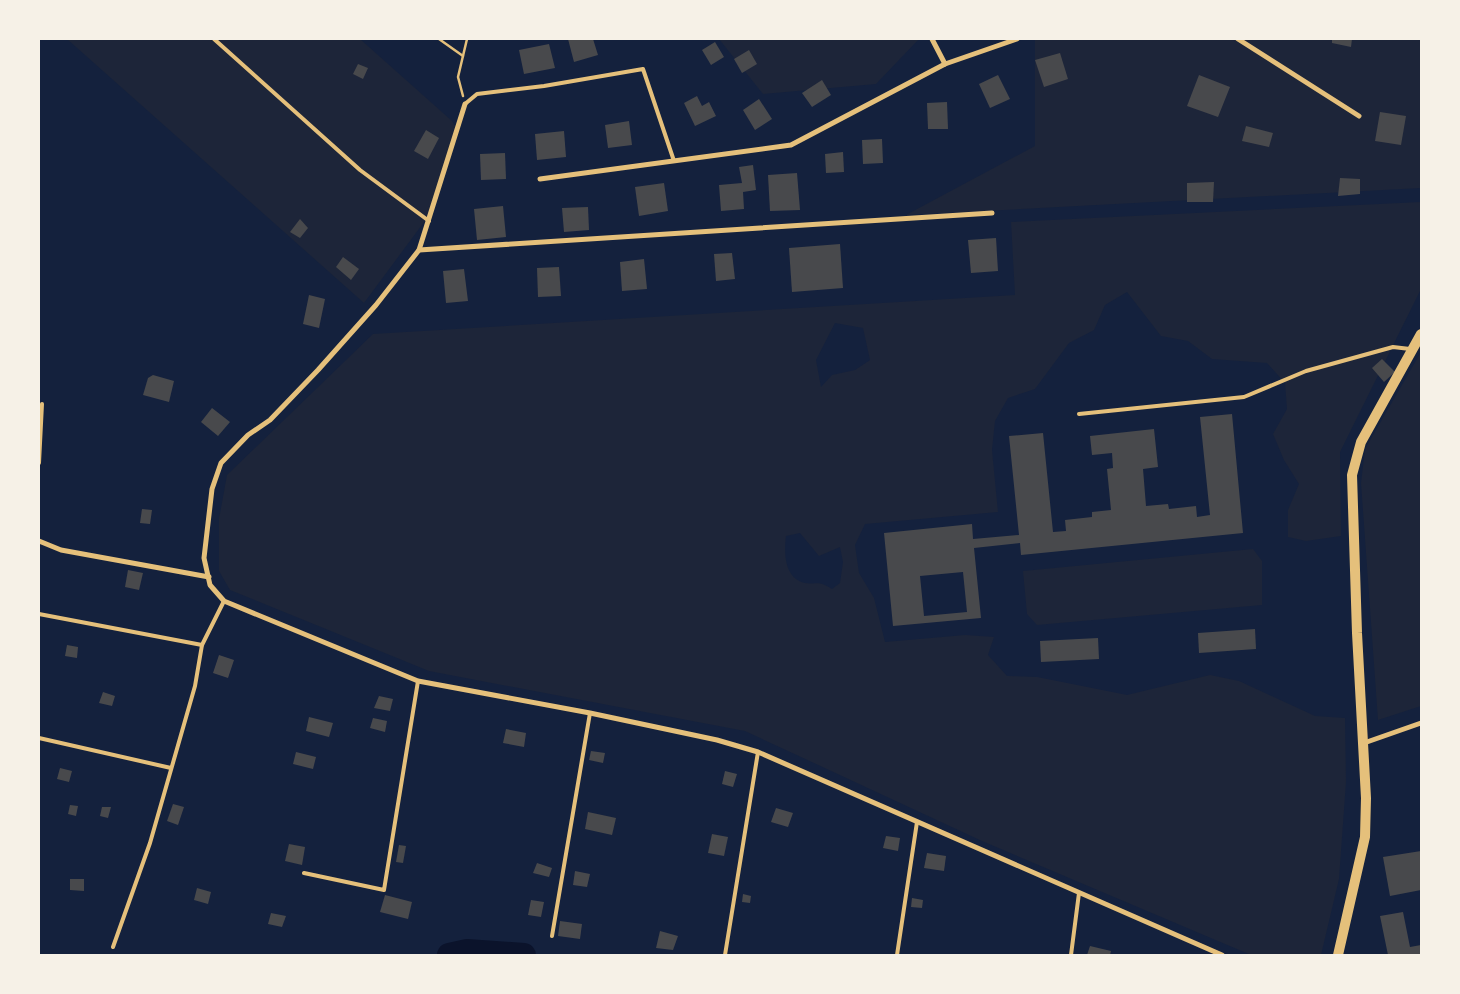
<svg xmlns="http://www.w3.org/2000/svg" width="1460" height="994" viewBox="0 0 1460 994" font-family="Ubuntu,sans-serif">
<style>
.green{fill:#1d2539;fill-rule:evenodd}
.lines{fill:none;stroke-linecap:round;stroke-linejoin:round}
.river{stroke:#0b132b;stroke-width:24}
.building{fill:#48494c;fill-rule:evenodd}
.path{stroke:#e5c07b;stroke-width:2.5}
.service{stroke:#e5c07b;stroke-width:4}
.minor{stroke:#e5c07b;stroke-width:5}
.secondary{stroke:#e5c07b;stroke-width:10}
</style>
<rect width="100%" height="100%" fill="#14213d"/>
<g class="green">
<polygon points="67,39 360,39 452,121 456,128 430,214 364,303"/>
<polygon points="719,39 919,39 876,84 763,94"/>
<polygon points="1035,39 1421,39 1421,188 906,215 1035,146"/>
<path d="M 1421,202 L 1421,289 L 1340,452 L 1341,536 L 1306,541 L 1288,537 L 1288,510 L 1299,484 L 1284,460 L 1273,434 L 1287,409 L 1285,383 L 1267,363 L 1212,359 L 1188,341 L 1161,336 L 1127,292 L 1105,305 L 1094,330 L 1069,343 L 1035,389 L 1008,398 L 995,421 L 992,450 L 998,512 L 865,524 L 855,545 L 859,573 L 874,598 L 885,642 L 965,635 L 994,637 L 988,655 L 1007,676 L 1037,677 L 1127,695 L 1210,675 L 1239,681 L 1315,716 L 1345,718 L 1346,782 L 1339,879 L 1321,955 L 1251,955 L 982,841 L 745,731 L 429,671 L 230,590 L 219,571 L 219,519 L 227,475 L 373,334 L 1015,295 L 1011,222 ZM 835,323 L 863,328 L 870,360 L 855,370 L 832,375 L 821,387 L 816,360 ZM 800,533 L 819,556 L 840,547 L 843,562 L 840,583 L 832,589 C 817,580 819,585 805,583 C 784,578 784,553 786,536 Z"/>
<polygon points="1421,352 1421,706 1378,720 1361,483 1365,449"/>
<polygon points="1253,549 1262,561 1262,605 1037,625 1027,614 1023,571"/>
</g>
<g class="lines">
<polyline class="river" points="449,955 467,951 524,955"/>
</g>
<g class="building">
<polygon points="568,39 593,39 598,55 574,62"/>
<polygon points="1332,39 1352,39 1351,47 1332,43"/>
<polygon points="715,42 724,57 711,65 702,50"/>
<polygon points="549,44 555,68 524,74 519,50"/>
<polygon points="749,50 757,64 742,73 734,59"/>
<polygon points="1060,53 1068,79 1044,87 1035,60"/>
<polygon points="358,64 368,68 363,79 353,74"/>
<polygon points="998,75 1010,99 990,108 979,84"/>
<polygon points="1199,75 1230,87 1218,117 1187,106"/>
<polygon points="822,80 831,95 812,107 802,93"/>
<polygon points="697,96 702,106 709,102 716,116 695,126 684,103"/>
<polygon points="759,99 772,119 755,130 743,110"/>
<polygon points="947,102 948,129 928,129 927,103"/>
<polygon points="1380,112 1406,116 1401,145 1375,141"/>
<polygon points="629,121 632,145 608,148 605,125"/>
<polygon points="1246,126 1273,133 1269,147 1242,141"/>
<polygon points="426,130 439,138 428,159 414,151"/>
<polygon points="564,131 566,157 537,160 535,134"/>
<polygon points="882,139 883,163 863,164 862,140"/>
<polygon points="843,152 844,172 826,173 825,154"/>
<polygon points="505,153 506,179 481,180 480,154"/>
<polygon points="753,165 756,190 743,192 744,209 721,211 719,185 742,183 739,167"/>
<polygon points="797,173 800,210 770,211 768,175"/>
<polygon points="1340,178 1360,179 1360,194 1338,196"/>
<polygon points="1214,182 1213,202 1187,202 1187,183"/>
<polygon points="664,183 668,211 639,216 635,187"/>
<polygon points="503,206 506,237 477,240 474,209"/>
<polygon points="588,207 589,230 564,232 562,208"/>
<polygon points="300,219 308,228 300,238 290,232"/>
<polygon points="996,238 998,271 971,273 968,240"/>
<polygon points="840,244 843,288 792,292 789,248"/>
<polygon points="732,253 735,279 716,281 714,254"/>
<polygon points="343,257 359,269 351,280 336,267"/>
<polygon points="644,259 647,289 622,291 620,262"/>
<polygon points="559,267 561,296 538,297 537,268"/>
<polygon points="464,269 468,301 446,303 443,271"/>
<polygon points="309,295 325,299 319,328 303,324"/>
<polygon points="1382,359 1395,372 1384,382 1372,368"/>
<polygon points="153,375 174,381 169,402 143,395 148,378"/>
<polygon points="212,408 230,422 218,436 201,422"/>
<path d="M 1232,414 L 1243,533 L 1021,555 L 1020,543 L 974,548 L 981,618 L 893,626 L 884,533 L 972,524 L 973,539 L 1019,535 L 1009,436 L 1043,433 L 1053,532 L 1066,531 L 1065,520 L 1092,517 L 1092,512 L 1111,510 L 1107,469 L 1113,468 L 1112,453 L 1092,455 L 1090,436 L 1154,429 L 1158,467 L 1143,469 L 1146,506 L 1168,504 L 1169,509 L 1196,506 L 1197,517 L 1210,515 L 1200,417 ZM 963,572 L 967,612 L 924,616 L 920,576 Z"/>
<polygon points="142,509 152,510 150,524 140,523"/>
<polygon points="128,570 143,573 139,590 125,587"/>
<polygon points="1255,629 1256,649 1199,653 1198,633"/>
<polygon points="1098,638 1099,659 1041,662 1040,641"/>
<polygon points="67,645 78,647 77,658 65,656"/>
<polygon points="219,655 234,660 228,678 213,673"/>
<polygon points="103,692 115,696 112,706 99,703"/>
<polygon points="379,696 393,699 390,711 374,708"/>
<polygon points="309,717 333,723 329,737 306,731"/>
<polygon points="373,718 387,721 385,732 370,728"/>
<polygon points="506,729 526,733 524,747 503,743"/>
<polygon points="591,751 605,753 603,763 589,760"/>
<polygon points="296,752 316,757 313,769 293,764"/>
<polygon points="60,768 72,771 69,782 57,779"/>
<polygon points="725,771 737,774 733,787 722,784"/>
<polygon points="173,804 184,807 178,825 167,821"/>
<polygon points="70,805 78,806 76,816 68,814"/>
<polygon points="102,807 111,807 108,818 100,816"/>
<polygon points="776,808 793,813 788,827 771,822"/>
<polygon points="588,812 616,818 612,835 585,829"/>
<polygon points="712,834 728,837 724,856 708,853"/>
<polygon points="886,836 900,838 898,851 883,848"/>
<polygon points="289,844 305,847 302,865 285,861"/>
<polygon points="399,845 406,846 403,863 396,862"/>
<polygon points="1421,851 1421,890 1390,896 1383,857"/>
<polygon points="927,853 946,856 944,871 924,868"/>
<polygon points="537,863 552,868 549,877 533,873"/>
<polygon points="575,871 590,874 587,887 573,885"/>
<polygon points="70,879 84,879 84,891 70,890"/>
<polygon points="197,888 211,892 208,904 194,900"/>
<polygon points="743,894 751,896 750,903 742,902"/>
<polygon points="385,895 412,902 408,919 380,912"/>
<polygon points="912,898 923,900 922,908 911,907"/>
<polygon points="531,900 544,902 541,917 528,915"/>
<polygon points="1403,912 1410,947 1421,945 1421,955 1388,955 1380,916"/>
<polygon points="271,913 286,916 282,927 268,924"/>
<polygon points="560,921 582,924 580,939 558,936"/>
<polygon points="660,931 678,936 673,950 656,948"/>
<polygon points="1090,946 1111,951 1110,955 1087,955"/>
</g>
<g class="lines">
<g class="path">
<polyline points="439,39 463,56"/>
<polyline points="463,96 458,77 467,39"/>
</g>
<g class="service">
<polyline points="214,39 360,170 429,221"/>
<polyline points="465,104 477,94 544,86 643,69 674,161"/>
<polyline points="1079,414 1244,397 1306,371 1393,347 1410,349"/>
<polyline points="39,463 42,404"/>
<polyline points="39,614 202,645"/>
<polyline points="39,738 171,768"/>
<polyline points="304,873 384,890 418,681"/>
<polyline points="552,936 590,713"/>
<polyline points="113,947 150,843 195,686 202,645 224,601"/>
<polyline points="725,955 758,752"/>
<polyline points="897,955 917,822"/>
<polyline points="1071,955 1079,893"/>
</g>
<g class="minor">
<polyline points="932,39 945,64"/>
<polyline points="1238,39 1359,116"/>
<polyline points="465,104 419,250 376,305 318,370 270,420 248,435 221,463 212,489 204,558 210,585 224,601 418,681 590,713 717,740 758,752 1222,955"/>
<polyline points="540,179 791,145 945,64 1017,39"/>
<polyline points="419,250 992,213"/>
<polyline points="39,541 61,550 209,577"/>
<polyline points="1364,743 1421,723"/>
</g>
<polyline class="secondary" points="1338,955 1365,837 1366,798 1357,633 1352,475 1361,442 1421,334"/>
</g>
<rect width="1460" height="994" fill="none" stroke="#f6f1e7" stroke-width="80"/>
</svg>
